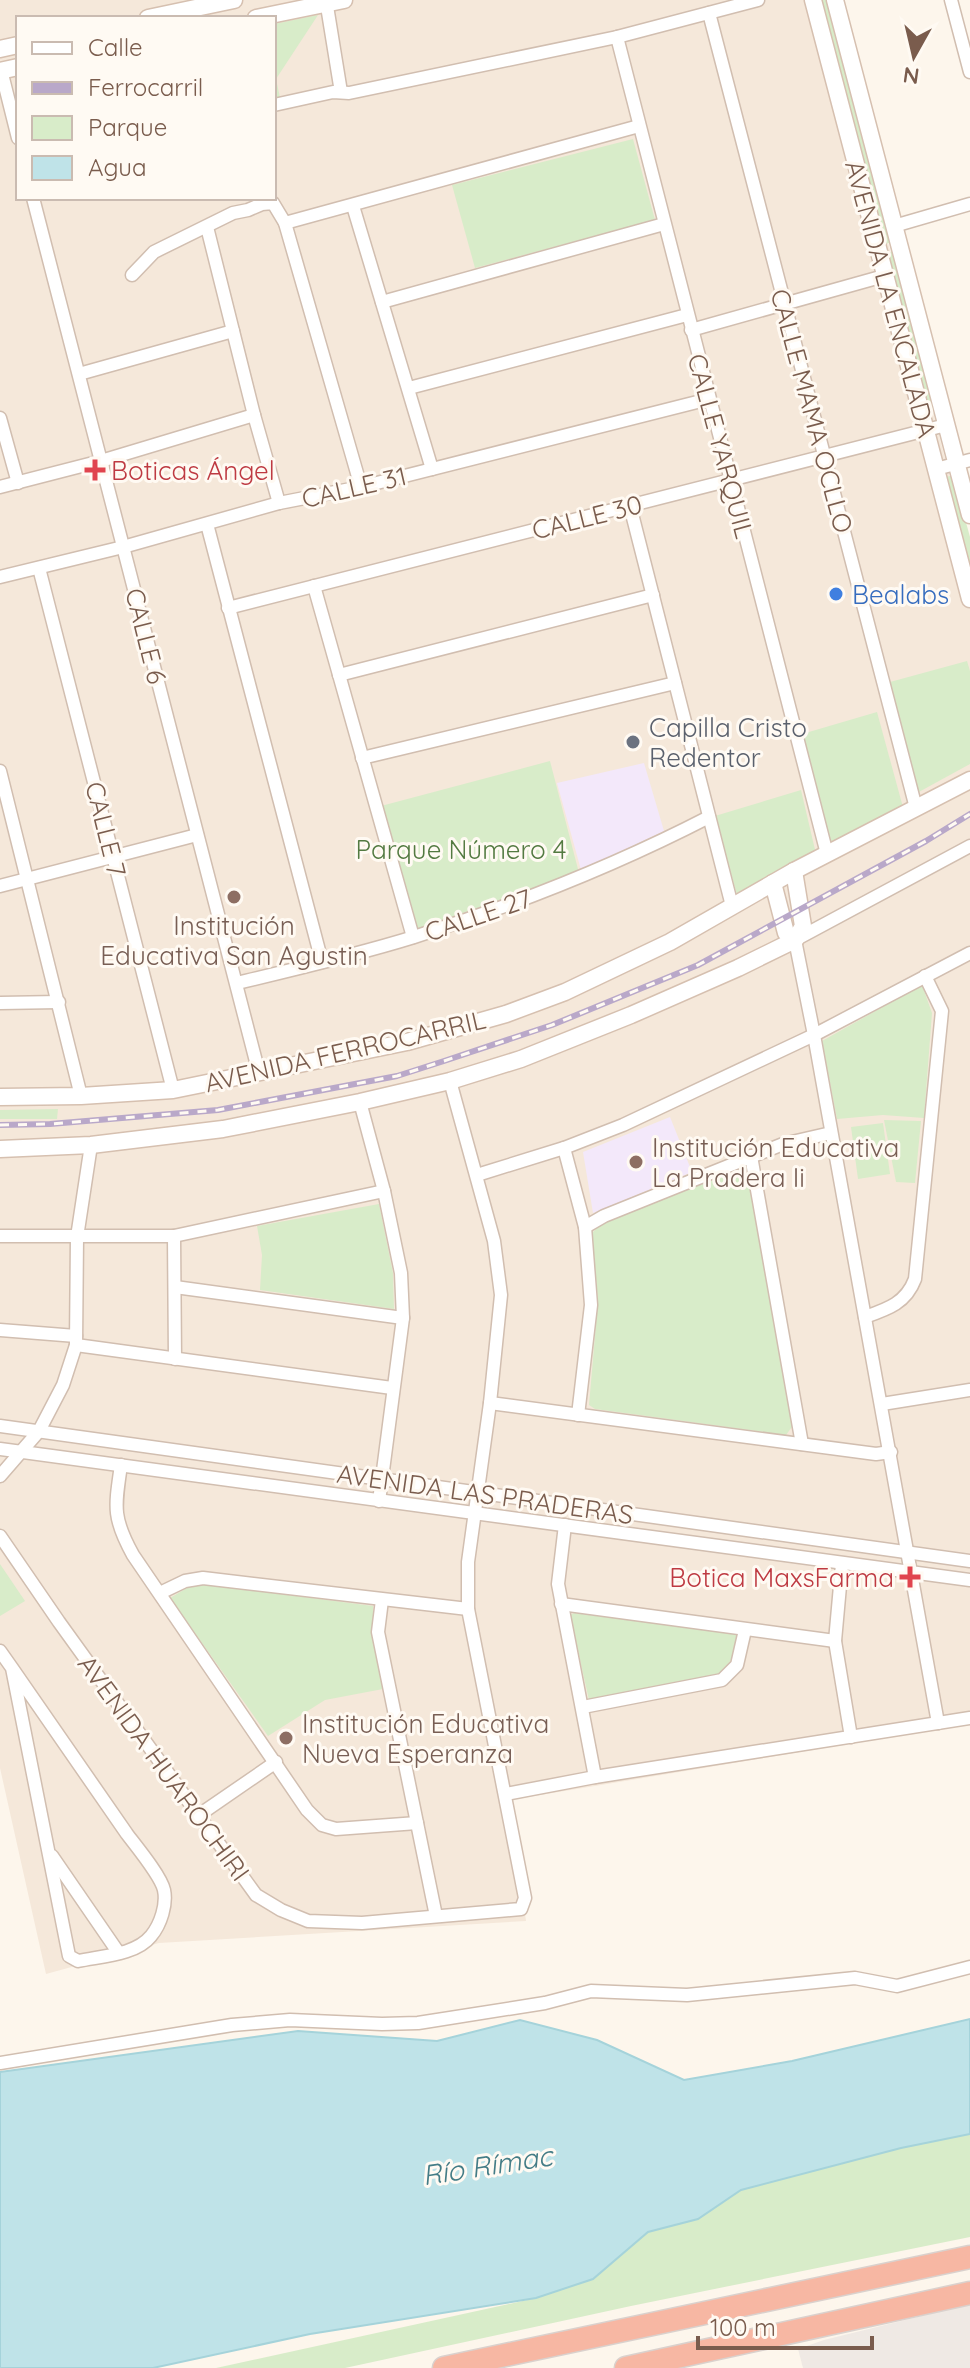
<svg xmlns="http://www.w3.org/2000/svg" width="970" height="2368" viewBox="0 0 970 2368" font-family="Quicksand,sans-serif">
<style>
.residential{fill:#f5e8da;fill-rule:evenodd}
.industrial{fill:#efe9e4}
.education{fill:#f3e8fa}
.green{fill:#d8ecc9}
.water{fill:#bfe3e8;stroke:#a5d3da;stroke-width:2}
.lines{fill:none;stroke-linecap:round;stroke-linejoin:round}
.street-casing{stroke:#d1beb0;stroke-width:15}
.secondary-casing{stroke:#d6c0b0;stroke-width:19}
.highway-casing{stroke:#dad1cd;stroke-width:25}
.street{stroke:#fff;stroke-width:12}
.secondary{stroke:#fff;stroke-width:16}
.highway{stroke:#f7b7a3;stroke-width:22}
.rail-casing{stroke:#b9a8c9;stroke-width:6}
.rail{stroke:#fffaf3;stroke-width:3;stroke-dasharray:9;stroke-linecap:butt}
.health-dot{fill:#e0444e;stroke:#fffaf3;stroke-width:3}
.shop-dot{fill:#3f7fe0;stroke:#fffaf3;stroke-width:3}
.worship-dot{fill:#6b7280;stroke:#fffaf3;stroke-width:3}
.education-dot{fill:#8d6e63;stroke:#fffaf3;stroke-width:3}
.labels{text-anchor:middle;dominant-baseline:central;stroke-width:6;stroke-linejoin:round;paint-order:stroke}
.street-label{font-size:26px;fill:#7a5c4d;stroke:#fffaf3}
.health-label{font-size:26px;fill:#be3a42;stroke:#fffaf3;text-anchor:start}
.shop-label{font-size:26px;fill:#366cbe;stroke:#fffaf3;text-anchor:start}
.worship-label{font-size:26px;fill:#5b616d;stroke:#fffaf3;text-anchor:start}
.park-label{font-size:26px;fill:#537a41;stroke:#fffaf3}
.education-label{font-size:26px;fill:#785e54;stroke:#fffaf3;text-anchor:start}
.water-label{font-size:28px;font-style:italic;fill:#437c86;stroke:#fffaf3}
</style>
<rect width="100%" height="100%" fill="#fdf6ec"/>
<path class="residential" d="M 0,0 L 824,0 L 970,553 L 970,1724 L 510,1800 L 526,1921 L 159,1943 L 46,1974 L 0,1768 ZM 18,18 L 274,18 L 274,198 L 18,198 Z"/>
<polygon class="industrial" points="970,2304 970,2368 803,2368 798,2349 824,2340"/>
<g class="education">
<polygon points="644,763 664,831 581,870 557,783"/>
<polygon points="670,1117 692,1172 593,1213 583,1152"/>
</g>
<g class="green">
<polygon points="818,0 829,0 893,242 881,245"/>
<polygon points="318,15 276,79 281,102 274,102 274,24"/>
<polygon points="633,139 655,220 475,268 452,185"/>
<polygon points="895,251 936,409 925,412 884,254"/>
<polygon points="953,475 970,537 970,578 943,478"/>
<polygon points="967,661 970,671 970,764 917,793 890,682"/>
<polygon points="877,712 904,811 831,847 802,734"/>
<polygon points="550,761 579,873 416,929 381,806"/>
<polygon points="801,790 816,854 737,895 715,816"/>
<polygon points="922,985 932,1013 924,1118 883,1115 837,1119 822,1041"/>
<polygon points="58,1109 57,1119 0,1119 0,1110"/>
<polygon points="884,1120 921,1121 915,1183 896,1182"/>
<polygon points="883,1123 890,1174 858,1179 851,1127"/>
<polygon points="740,1169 749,1175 794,1424 786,1435 595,1409 589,1405 598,1301 592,1233 601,1224"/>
<polygon points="379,1204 393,1273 394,1309 260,1290 262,1255 257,1226"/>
<polygon points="0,1564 25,1601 0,1616"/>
<polygon points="204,1584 373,1606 373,1637 383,1689 325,1700 268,1736 170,1598 187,1588"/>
<path d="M 574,1613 L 737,1634 C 732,1657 733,1668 710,1678 L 589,1700 L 570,1615 Z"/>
<polygon points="970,2134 970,2237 631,2306 345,2368 216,2368 536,2298 593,2279 648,2232 698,2219 741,2190 901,2148"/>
</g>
<polygon class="water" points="970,2019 970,2134 901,2148 741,2190 698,2219 648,2232 593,2279 536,2298 310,2334 153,2368 0,2368 0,2072 298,2031 437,2041 520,2020 597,2040 684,2080 792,2061"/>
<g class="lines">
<defs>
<g id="street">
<polyline points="326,0 341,92"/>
<polyline points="951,0 970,72"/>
<polyline points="709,13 916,808"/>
<polyline points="617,37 827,854"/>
<polyline points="1,70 18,138"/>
<polyline points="274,105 333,92 349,93 617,37 758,0"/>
<polyline points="33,198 259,1073"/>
<polyline points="353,206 432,469"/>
<polyline points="285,223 639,126"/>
<polyline points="894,226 970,204"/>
<polyline points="207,227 254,415 279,503"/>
<polyline points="132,275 154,252 233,213 248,210 262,204 273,203 285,223 361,487"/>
<polyline points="382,302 664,224"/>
<polyline points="691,330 884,276"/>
<polyline points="79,374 233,331"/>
<polyline points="409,388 687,315"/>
<polyline points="0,418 18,483"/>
<polyline points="936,469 970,460"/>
<polyline points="0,487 101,461 254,415"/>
<polyline points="630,506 732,906"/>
<polyline points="207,524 322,962"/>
<polyline points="39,568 173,1090"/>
<polyline points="0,577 123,547 279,503 361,487 709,399"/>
<polyline points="314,586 413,937"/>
<polyline points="228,608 946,425"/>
<polyline points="339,675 653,595"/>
<polyline points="362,758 675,683"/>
<polyline points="0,771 81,1096"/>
<polyline points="0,886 197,835"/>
<path d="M 237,983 C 296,969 356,955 414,937 C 515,905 614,866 709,817"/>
<polyline points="0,1003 59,1002"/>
<polyline points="360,1102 384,1191 401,1273 403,1318 379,1501"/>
<polyline points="564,1148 585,1227 591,1305 578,1415"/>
<polyline points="751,1156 802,1444"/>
<polyline points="477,1175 564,1148 623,1125 814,1035 970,953"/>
<polyline points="585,1227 604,1216 783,1144 831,1133"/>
<polyline points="0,1236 174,1236 384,1191"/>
<polyline points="174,1236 175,1359"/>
<polyline points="175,1287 403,1318"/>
<path d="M 865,1317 C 888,1309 906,1303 915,1279 L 942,1011 L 925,976"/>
<polyline points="0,1330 76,1336"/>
<polyline points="76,1345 392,1388"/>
<polyline points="490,1403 876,1454 891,1452"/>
<polyline points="882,1404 970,1390"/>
<polyline points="0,1426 970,1561"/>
<polyline points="0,1449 970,1580"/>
<path d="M 121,1465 C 115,1507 112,1517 133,1555 L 307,1810 L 322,1825 L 336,1829 L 417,1823"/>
<polyline points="0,1476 39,1431 63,1385 76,1345 77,1237 91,1145"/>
<polyline points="565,1525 558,1584 595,1777"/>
<polyline points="0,1536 59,1622 256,1895 281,1910 308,1921 362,1923 521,1909 525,1898 468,1609 468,1562 490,1403 501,1295 494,1241 450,1081"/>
<polyline points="842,1564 835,1641 851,1737"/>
<polyline points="160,1593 185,1581 203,1578 468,1609"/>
<polyline points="382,1600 378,1632 436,1916"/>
<polyline points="561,1604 835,1641"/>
<path d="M 0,1651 L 12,1668 C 50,1723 88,1778 127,1834 C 136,1846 161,1876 164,1890 C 167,1904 161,1924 151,1936 C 136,1955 101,1956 78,1961 L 69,1956 L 12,1668"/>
<polyline points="583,1707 722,1680 737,1665 745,1630"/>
<polyline points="938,1723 814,1035 795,940 970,846"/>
<polyline points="506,1794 595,1777 970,1718"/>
<polyline points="199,1815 276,1762"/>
<polyline points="52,1856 118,1952"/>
<polyline points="0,2063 232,2025 290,2020 382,2024 418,2023 545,2003 591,1991 687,1995 855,1978 897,1986 970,1967"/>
</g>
<g id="secondary">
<polyline points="813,0 970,599"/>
<polyline points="835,0 970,515"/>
<polyline points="148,18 234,0"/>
<polyline points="256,18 344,0"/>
<polyline points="0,49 18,45"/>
<polyline points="0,71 18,67"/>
<polyline points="794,871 803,926 795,940"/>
<polyline points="773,883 786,933 795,940"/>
<polyline points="0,1097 81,1096 173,1090 407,1042 506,1014 565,992 670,942 794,871 970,780"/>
<polyline points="0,1149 91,1145 223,1129 360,1102 450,1081 521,1059 631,1015 738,968 795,940"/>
</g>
<g id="highway">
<polyline points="444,2368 970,2257"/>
<polyline points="626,2368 970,2293"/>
</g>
</defs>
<use href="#street" class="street-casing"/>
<use href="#secondary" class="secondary-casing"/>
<use href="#highway" class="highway-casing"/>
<use href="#street" class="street"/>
<use href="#secondary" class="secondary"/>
<use href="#highway" class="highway"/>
<defs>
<polyline id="rail" points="0,1125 50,1124 218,1110 397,1076 444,1061 552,1025 698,965 926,841 970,814"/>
</defs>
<use href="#rail" class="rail-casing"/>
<use href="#rail" class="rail"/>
</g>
<g class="health-dot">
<path d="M91 458h8v8h8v8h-8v8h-8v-8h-8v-8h8z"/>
<path d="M906 1565h8v8h8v8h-8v8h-8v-8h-8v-8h8z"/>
</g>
<circle class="shop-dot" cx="836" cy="594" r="8"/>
<circle class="worship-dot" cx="633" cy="742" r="8"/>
<g class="education-dot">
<circle cx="234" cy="897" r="8"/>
<circle cx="636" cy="1162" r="8"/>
<circle cx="286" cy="1738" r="8"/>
</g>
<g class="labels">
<g class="street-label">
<text transform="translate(891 299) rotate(75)">AVENIDA LA ENCALADA</text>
<text transform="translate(812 411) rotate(75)">CALLE MAMA OCLLO</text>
<text transform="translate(721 446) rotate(75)">CALLE YARQUIL</text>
<text transform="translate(354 487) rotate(-13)">CALLE 31</text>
<text transform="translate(587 517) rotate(-14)">CALLE 30</text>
<text transform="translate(146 636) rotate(76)">CALLE 6</text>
<text transform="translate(106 829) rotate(76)">CALLE 7</text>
<text transform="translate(478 915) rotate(-19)">CALLE 27</text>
<text transform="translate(345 1051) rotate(-13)">AVENIDA FERROCARRIL</text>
<text transform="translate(485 1494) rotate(8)">AVENIDA LAS PRADERAS</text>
<text transform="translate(164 1768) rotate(54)">AVENIDA HUAROCHIRI</text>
</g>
<g class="health-label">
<text x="111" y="470">Boticas Ángel</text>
<text x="894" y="1577" text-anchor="end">Botica MaxsFarma</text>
</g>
<g class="shop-label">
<text x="852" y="594">Bealabs</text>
</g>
<g class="worship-label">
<text x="649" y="727">Capilla Cristo<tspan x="649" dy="30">Redentor</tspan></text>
</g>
<g class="park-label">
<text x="461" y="849">Parque Número 4</text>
</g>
<g class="education-label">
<text x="234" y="925" text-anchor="middle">Institución<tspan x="234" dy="30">Educativa San Agustin</tspan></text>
<text x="652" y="1147">Institución Educativa<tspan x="652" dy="30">La Pradera Ii</tspan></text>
<text x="302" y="1723">Institución Educativa<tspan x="302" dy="30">Nueva Esperanza</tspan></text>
</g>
<g class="water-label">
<text transform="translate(487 2165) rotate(-9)">Río Rímac</text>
</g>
</g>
<rect x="16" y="16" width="260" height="184" fill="#fffaf3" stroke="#cabbb1" stroke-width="2"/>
<rect x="32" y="42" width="40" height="12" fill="#ffffff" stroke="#cabbb1" stroke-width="2"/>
<text x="88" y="56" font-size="24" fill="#7a5c4d">Calle</text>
<rect x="32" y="82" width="40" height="12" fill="#b9a8c9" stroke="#cabbb1" stroke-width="2"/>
<text x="88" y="96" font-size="24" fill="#7a5c4d">Ferrocarril</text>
<rect x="32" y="116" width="40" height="24" fill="#d8ecc9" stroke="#cabbb1" stroke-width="2"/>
<text x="88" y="136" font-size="24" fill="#7a5c4d">Parque</text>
<rect x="32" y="156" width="40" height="24" fill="#bfe3e8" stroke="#cabbb1" stroke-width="2"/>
<text x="88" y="176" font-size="24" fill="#7a5c4d">Agua</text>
<g transform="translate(914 56) rotate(188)" stroke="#fffaf3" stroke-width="6" paint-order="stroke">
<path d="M0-6L14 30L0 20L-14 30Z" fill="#7a5c4d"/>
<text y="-12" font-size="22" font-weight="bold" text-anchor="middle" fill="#7a5c4d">N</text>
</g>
<path d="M698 2336v12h174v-12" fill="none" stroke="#7a5c4d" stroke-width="4"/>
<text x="710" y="2336" font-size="24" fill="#7a5c4d" stroke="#fffaf3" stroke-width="6" paint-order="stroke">100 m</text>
</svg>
